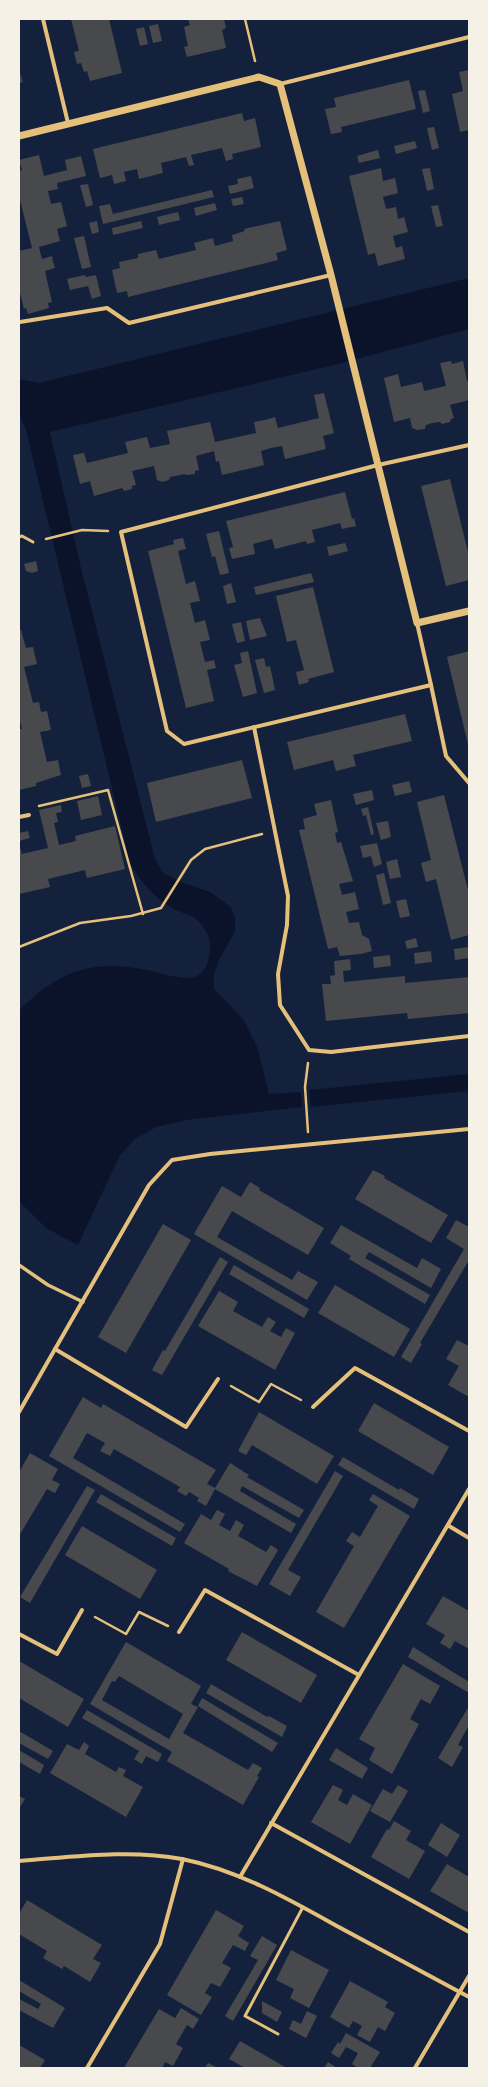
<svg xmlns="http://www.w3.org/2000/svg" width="488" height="2087" viewBox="0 0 488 2087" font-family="'Public Sans',sans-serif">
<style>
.water{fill:#0b132b}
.building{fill:#48494c;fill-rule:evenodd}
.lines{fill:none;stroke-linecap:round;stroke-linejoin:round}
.path{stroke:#e5c07b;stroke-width:2.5}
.service{stroke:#e5c07b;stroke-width:3}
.pedestrian{stroke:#e5c07b;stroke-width:3.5}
.minor{stroke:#e5c07b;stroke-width:4}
.tertiary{stroke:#e5c07b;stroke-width:7}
</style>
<rect width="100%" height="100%" fill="#14213d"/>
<g class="water">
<path d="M 469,278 L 469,329 L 334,365 L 50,432 L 80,564 L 155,859 L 163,873 L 186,884 L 210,892 L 231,907 L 235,918 L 235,931 L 219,960 L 214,974 L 214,989 L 243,1019 L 258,1049 L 269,1094 L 301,1092 L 302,1107 L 186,1120 L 156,1127 L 135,1139 L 120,1155 L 78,1245 L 46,1228 L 19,1201 L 19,1011 C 58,971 91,959 147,970 C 162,973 179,980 194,977 C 209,974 213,946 208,935 C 197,911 183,917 166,904 C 150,893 140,880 130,863 L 26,430 L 19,414 L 19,379 L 39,383 Z"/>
<polygon points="469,1074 469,1091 311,1107 309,1090"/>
</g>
<g class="building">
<polygon points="71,19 109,19 122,73 90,81 87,71 84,72 81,63 77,64 74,52 79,51"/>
<polygon points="188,19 224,19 226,28 222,30 226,48 187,57 184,47 188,46 184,27 190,25"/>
<polygon points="158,24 162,41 153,43 149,26"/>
<polygon points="144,27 148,44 140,46 136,29"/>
<polygon points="19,70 23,82 19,83"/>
<polygon points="469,70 469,130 460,132 452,94 463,91 459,72"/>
<polygon points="409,80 416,109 341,127 342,132 331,134 325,109 336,107 334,98"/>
<polygon points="425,90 430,111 423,113 418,91"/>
<polygon points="242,113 244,121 255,118 261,147 232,154 233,159 226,161 222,148 191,155 194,165 189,166 186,157 161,163 163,173 139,179 137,169 124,172 126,181 114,184 112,175 100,178 93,149"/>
<polygon points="434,127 439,148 432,150 427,128"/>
<polygon points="415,141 417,148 396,154 394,146"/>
<polygon points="378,150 380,158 359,163 357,156"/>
<polygon points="39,155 44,176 67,170 65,160 81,156 86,176 57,183 58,189 48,191 51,204 61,202 67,226 57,229 60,241 39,247 42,259 52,256 53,262 55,268 45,271 52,302 48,303 49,308 28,314 26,308 24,309 19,289 19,251 32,248 19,196 19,171 22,170 19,160"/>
<polygon points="381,168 383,181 395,178 398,193 383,197 386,209 396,207 398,219 404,217 408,232 393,236 396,248 402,246 405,259 378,266 375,253 368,255 349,176"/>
<polygon points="430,168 434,189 427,191 422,169"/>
<polygon points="251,176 254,188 230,194 228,186 238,184 237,179"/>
<polygon points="88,184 93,205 86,207 80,185"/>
<polygon points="212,190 214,197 103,224 99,206 110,204 113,214"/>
<polygon points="242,197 244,204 233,206 231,199"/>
<polygon points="215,203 217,210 196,216 194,208"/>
<polygon points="438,205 443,226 436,227 431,206"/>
<polygon points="178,212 180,220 159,225 157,217"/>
<polygon points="97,221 99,232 92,234 89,223"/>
<polygon points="141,221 143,228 113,235 112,228"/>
<polygon points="280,221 287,250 276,253 278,260 128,297 127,291 117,293 112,270 120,268 119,262 138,258 138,254 156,250 159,259 196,250 194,243 213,238 215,246 233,241 232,235 245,231 244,229"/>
<polygon points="84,236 91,267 82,269 74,238"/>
<polygon points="85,275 86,277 96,275 101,296 92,299 88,286 70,290 67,279"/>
<polygon points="451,361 452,364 463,361 467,381 469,381 469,400 450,405 454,418 451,419 450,422 442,424 440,422 432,423 426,425 425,429 417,430 412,428 410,418 394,422 384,378 398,374 401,387 422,382 424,391 446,386 440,363"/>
<polygon points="324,393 334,433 323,436 326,449 285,459 282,446 271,448 261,451 264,465 222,475 219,461 216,462 214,451 196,456 199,470 195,471 195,474 187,475 185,474 170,477 169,480 162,482 157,480 154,466 132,471 136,485 132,486 132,489 124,491 122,488 94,496 90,481 80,484 73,455 84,453 87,463 128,453 125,442 147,437 150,448 170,444 167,431 210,422 215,442 256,433 254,422 265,420 275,417 278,428 319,418 314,395"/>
<polygon points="450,479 469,556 469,580 446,586 421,486"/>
<polygon points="345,492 352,519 354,518 356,526 342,529 340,523 312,530 315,542 307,544 306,541 275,549 272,539 253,544 255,554 232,559 229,548 233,547 226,521"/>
<polygon points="219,531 229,573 220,575 215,556 212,557 206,534"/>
<polygon points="183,538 186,549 178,551 186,584 195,581 200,601 190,603 195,623 205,620 210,640 200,642 205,662 214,660 216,668 207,670 214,701 186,708 148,551 174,544 173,540"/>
<polygon points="345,543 348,551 329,556 327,547"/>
<polygon points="36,561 38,571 32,573 26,571 24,564"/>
<polygon points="311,573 314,582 256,595 254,587"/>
<polygon points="231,583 236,602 227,604 223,586"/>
<polygon points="313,587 334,672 308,679 309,682 299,685 296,672 304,670 301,659 296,640 287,642 276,596"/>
<polygon points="260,618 267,636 250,640 246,621"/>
<polygon points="241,622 245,641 237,643 232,624"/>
<polygon points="19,630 21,630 26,648 33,647 37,664 24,667 33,703 39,702 41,712 47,711 51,730 40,732 47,762 58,760 61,775 36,783 36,786 19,790 19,729 22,729 19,717"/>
<polygon points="248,651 257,693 243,697 234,665 242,663 240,653"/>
<polygon points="469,651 469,744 468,744 447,657"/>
<polygon points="264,658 266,667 270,666 275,690 264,693 255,660"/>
<polygon points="405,714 412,741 353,755 356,766 336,771 333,760 294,770 287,742"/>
<polygon points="242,760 252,798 156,822 147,783"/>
<polygon points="88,774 91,786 82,788 79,776"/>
<polygon points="409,781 412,792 395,796 392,785"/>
<polygon points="372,790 374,800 356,805 353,794"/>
<polygon points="444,795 469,894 469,935 451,940 436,879 426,882 421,863 431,860 417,802"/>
<polygon points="98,796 102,815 81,820 77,801"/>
<polygon points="331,800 338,832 335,833 337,843 341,842 353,881 339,884 342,895 355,892 359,909 346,912 349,923 359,922 362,935 369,939 372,951 361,954 340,956 337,947 328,949 299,830 305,829 303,819 317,815 314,804"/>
<polygon points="61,805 62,812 56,813 58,822 54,823 59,845 76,841 75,836 115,826 125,869 87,878 85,870 48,879 50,887 19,894 19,844 22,854 48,848 39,810"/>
<polygon points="368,807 374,834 371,835 366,815 363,816 361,809"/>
<polygon points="388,821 391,837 381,840 376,823"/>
<polygon points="28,831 30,838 19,841 19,833"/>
<polygon points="377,843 382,864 374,867 371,856 363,858 360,846"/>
<polygon points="397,859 401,877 390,879 386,862"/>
<polygon points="384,873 391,903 383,905 376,875"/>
<polygon points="406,899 410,916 400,918 396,901"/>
<polygon points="416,938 418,947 407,949 405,941"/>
<polygon points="469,947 469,958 455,960 454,949"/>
<polygon points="431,951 432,962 415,964 414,953"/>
<polygon points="390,955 391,966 374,968 373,957"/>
<polygon points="350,959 351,970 343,971 344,982 405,976 405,983 469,977 469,1013 408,1019 407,1013 326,1021 322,984 331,984 330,976 335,975 334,961"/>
<polygon points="373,1170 385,1176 384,1178 448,1215 431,1243 355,1199"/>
<polygon points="250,1182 260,1188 259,1190 324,1228 308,1255 232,1211 217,1237 292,1280 298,1271 318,1282 307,1300 194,1234 222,1186 241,1197"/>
<polygon points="456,1220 469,1227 469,1260 420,1343 422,1344 411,1363 401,1357 464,1249 446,1238"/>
<polygon points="163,1224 191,1240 126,1353 98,1337"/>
<polygon points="341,1225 417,1268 422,1258 441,1269 431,1288 369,1252 365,1258 430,1295 425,1304 349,1259 351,1256 330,1243"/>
<polygon points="220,1257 228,1262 162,1375 152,1370 163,1350 165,1351"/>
<polygon points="234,1265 309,1309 304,1318 229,1274"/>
<polygon points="335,1285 410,1329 394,1357 318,1313"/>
<polygon points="219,1291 238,1302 233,1311 262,1327 268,1317 276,1322 270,1331 281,1337 286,1328 295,1333 275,1370 198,1326"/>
<polygon points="457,1340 469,1346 469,1397 448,1385 459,1366 446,1359"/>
<polygon points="83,1397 101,1408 103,1404 216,1470 207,1484 215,1488 230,1463 249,1475 247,1477 304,1510 299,1518 242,1486 240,1491 296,1524 291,1533 215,1489 206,1506 197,1501 199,1498 189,1492 186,1496 177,1491 180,1487 114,1449 110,1456 100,1451 105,1443 87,1433 73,1458 185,1524 180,1532 49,1456"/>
<polygon points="374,1403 449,1447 433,1475 358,1431"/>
<polygon points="259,1412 334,1456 317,1484 252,1445 246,1455 238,1451"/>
<polygon points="30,1453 58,1469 52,1480 60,1484 55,1493 47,1489 19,1536 19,1472"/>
<polygon points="343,1457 399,1490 400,1488 419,1499 414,1509 338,1465"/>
<polygon points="335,1471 343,1476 288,1570 301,1577 290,1596 269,1584"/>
<polygon points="87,1486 95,1490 30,1603 20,1597"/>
<polygon points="101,1494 176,1538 172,1546 96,1502"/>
<polygon points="373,1494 410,1516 344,1628 316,1612 354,1546 346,1541 352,1532 360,1537 378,1506 369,1500"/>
<polygon points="217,1510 225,1514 219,1525 230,1531 236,1520 244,1525 238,1536 266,1552 271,1545 278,1550 257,1586 228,1571 229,1569 184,1543 201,1514 211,1520"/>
<polygon points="82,1526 157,1570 140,1599 65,1555"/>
<polygon points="443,1596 469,1611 469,1649 455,1641 450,1649 440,1643 445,1635 426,1624"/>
<polygon points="242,1632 317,1675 301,1703 226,1660"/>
<path d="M 126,1642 L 201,1686 L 191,1704 L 198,1707 L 183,1733 L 248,1770 L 253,1763 L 262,1768 L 257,1776 L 259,1777 L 243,1805 L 167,1761 L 172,1752 L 90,1704 ZM 119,1676 L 183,1714 L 169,1739 L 102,1700 L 112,1681 L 115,1682 Z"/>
<polygon points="413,1647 469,1682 469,1693 408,1657"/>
<polygon points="19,1661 84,1699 68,1727 19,1698"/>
<polygon points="403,1664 440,1686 430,1704 421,1699 410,1719 419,1724 392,1774 369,1760 375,1748 359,1739"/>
<polygon points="211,1684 267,1717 269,1716 287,1726 282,1737 206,1693"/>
<polygon points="202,1698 278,1743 272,1752 198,1706"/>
<polygon points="469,1706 469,1725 458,1745 463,1747 452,1767 438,1758"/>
<polygon points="87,1710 162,1754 158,1762 146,1756 142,1764 134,1759 139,1751 82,1718"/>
<polygon points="19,1731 53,1751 48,1759 19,1743"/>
<polygon points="84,1742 89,1746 85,1754 116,1772 119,1767 126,1770 123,1776 143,1787 126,1817 50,1773 67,1744 79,1750"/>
<polygon points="336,1748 368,1768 362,1779 329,1760"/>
<polygon points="19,1750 44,1765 40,1774 19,1762"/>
<polygon points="333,1785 343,1790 338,1800 347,1805 353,1794 372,1805 350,1844 311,1822"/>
<polygon points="398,1785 408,1791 390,1822 370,1811 383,1789 392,1794"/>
<polygon points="19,1796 25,1799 19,1809"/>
<polygon points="394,1821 411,1831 406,1840 425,1851 409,1879 371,1857 387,1829 389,1830"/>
<polygon points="441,1823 460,1835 447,1857 428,1845"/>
<polygon points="447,1864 469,1877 469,1913 430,1891"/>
<polygon points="27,1900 102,1945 93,1959 101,1963 90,1982 64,1966 62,1969 43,1958 47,1951 19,1934 19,1914"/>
<polygon points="216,1910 244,1926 238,1936 249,1943 245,1951 233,1945 222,1963 231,1968 220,1987 211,1983 205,1993 212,1997 201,2015 167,1995"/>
<polygon points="262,1936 277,1945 233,2021 225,2016 258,1960 250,1956"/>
<polygon points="291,1950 329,1970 309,2008 290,1998 294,1989 276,1980"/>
<polygon points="19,1980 65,2008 53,2028 19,2010 19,1999 38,2009 41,2004 19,1991"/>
<polygon points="350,1981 388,2002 385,2007 395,2013 385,2031 378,2027 370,2042 357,2035 362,2026 353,2021 349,2028 330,2017"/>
<polygon points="262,2001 282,2012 277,2022 262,2013"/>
<polygon points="181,2008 199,2019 193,2029 187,2025 176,2044 183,2048 173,2066 165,2062 162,2068 124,2068 159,2009 175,2018"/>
<polygon points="307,2011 317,2016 306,2038 289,2029 293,2020 301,2024"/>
<polygon points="346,2033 380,2052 370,2068 358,2068 352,2064 358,2053 346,2047 339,2058 331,2053 338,2042 340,2044"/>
<polygon points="240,2041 285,2067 284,2068 245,2068 229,2059"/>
<polygon points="19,2045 45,2060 40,2068 19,2068"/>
<polygon points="328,2062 337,2068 324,2068"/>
<polygon points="208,2063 218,2068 205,2068"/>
</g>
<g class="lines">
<g class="path">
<polyline points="245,19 255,61"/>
<polyline points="46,539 82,530 108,531"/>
<polyline points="39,806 108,790 143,914"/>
<polyline points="19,947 80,923 131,916 161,908 191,860 205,849 262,834"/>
<polyline points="308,1063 305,1087 308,1132"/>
<polyline points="231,1386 259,1402 271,1384 301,1400"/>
<polyline points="95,1617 126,1634 139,1612 168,1626"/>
</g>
<g class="service">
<polyline points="19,537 22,536 33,542"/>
<polyline points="278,2034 245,2016 303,1907"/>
</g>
<polyline class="pedestrian" points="19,1265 48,1285 83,1302"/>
<g class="minor">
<polyline points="43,19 68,123"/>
<polyline points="280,84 469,37"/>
<polyline points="20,322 107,308 129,323 331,275"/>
<polyline points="417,623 431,685 184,744 167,731 121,532 378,465 469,445"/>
<polyline points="431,685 446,756 469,783"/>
<polyline points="254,727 288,896 287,925 278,974 280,1005 309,1050 331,1052 469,1036"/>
<polyline points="19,817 29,815"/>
<polyline points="55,1349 186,1427 218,1379"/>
<polyline points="313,1407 355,1368 469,1431"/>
<polyline points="19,1412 149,1185 172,1160 210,1154 469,1129"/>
<polyline points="449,1526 469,1538"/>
<polyline points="179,1632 205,1590 359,1675"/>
<polyline points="19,1634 57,1654 82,1610"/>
<polyline points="271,1823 469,1932"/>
<path d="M 19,1861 C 73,1857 129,1849 182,1859 C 237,1870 287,1898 335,1925 C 380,1949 424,1973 469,1997"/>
<polyline points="240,1877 469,1489"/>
<polyline points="87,2068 160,1944 183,1859"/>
<polyline points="415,2068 469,1976"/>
</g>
<polyline class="tertiary" points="19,136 259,77 280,84 331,275 417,623 469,611"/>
</g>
<rect width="488" height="2087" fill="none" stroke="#f6f1e7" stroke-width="40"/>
</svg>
